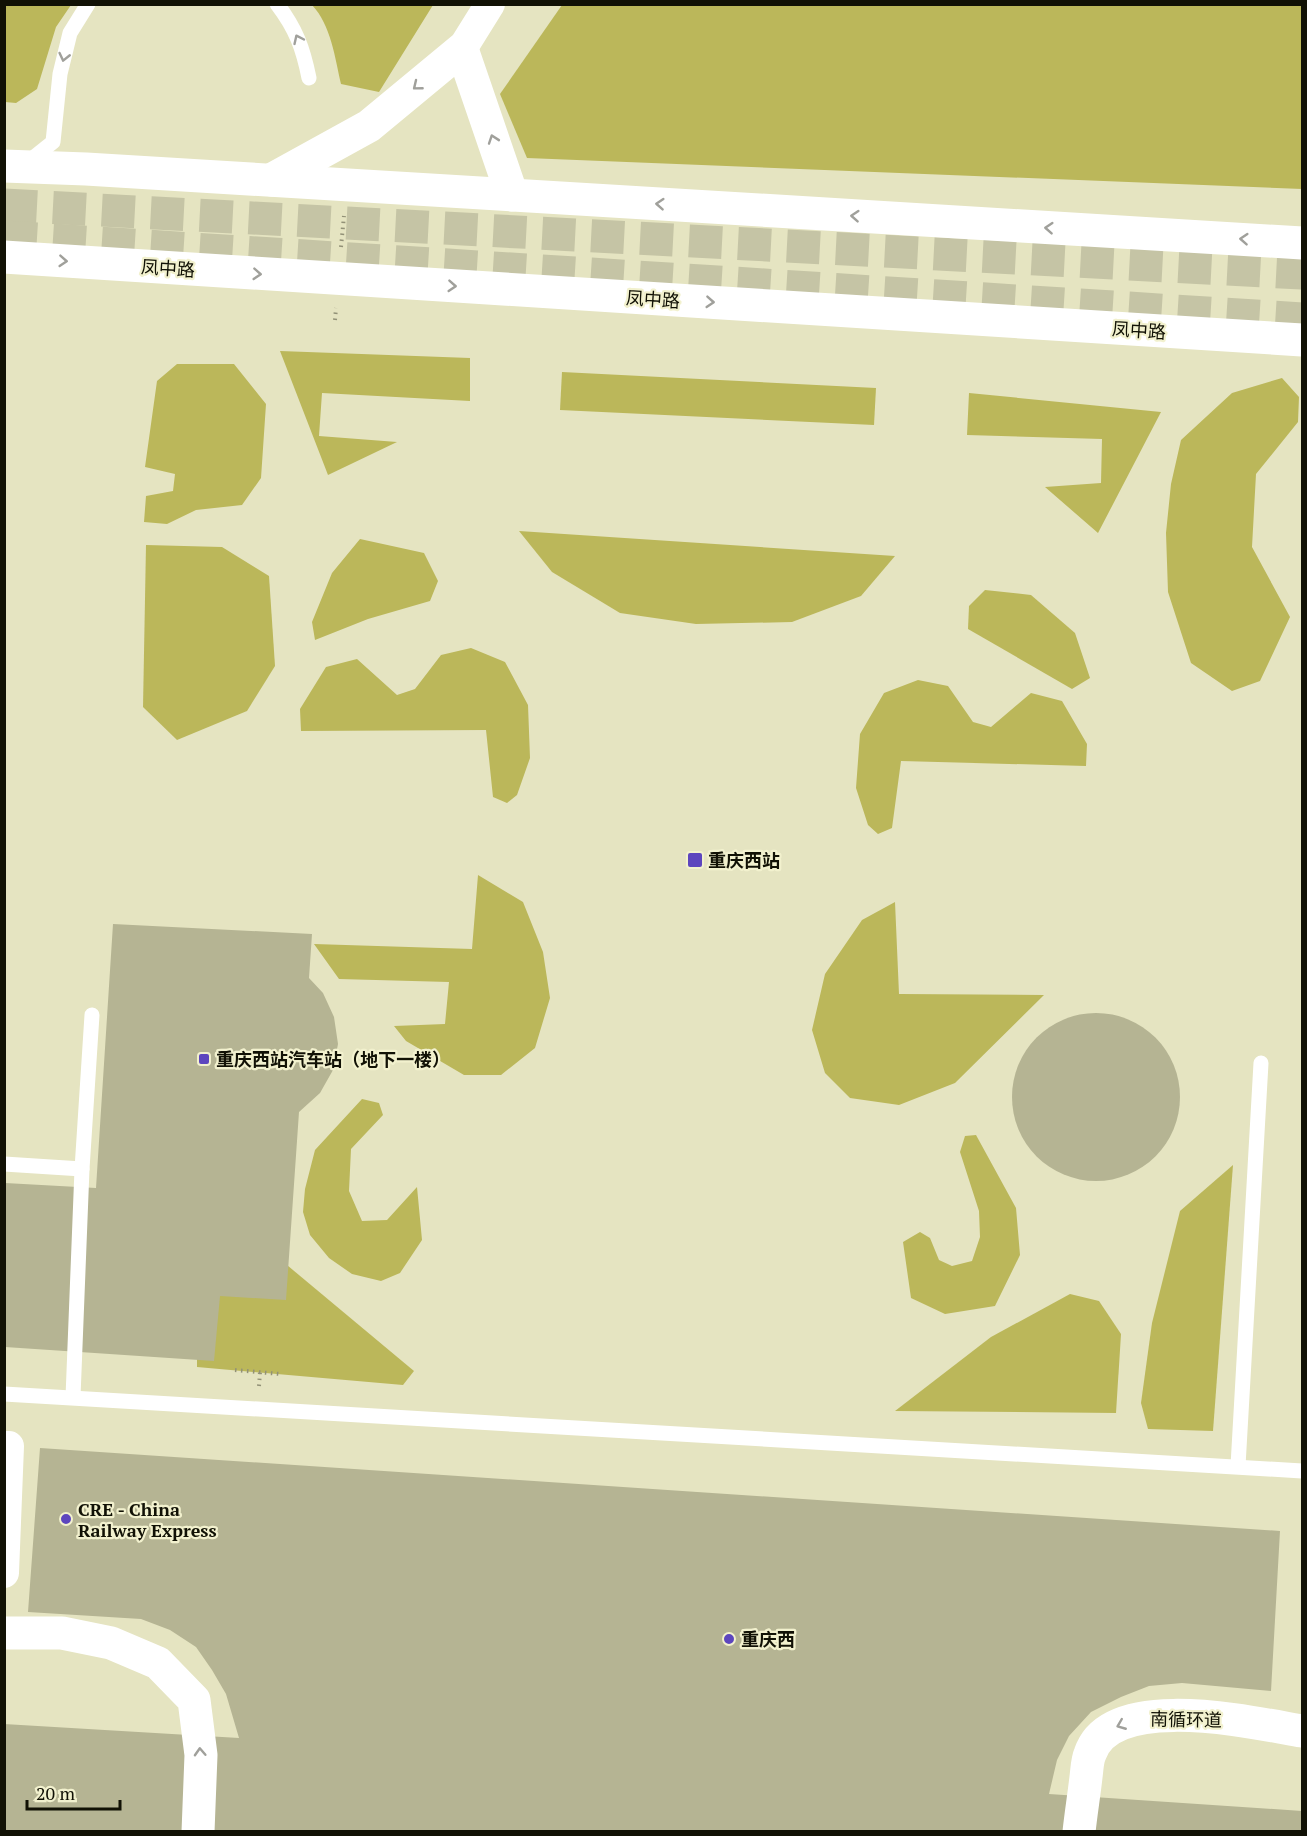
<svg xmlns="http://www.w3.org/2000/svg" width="1307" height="1836" viewBox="0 0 1307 1836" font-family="'PT Serif','Noto Sans SC',serif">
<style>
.green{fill:#bbb75a}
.building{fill:#b5b493}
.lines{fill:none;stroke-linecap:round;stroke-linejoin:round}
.primary-tunnel{stroke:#c5c4a5;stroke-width:33;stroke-dasharray:33 16;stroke-linecap:butt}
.path{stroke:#929177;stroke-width:4;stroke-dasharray:1.5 4.5;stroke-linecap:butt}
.lane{stroke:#fff;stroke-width:15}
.street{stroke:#fff;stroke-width:30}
.secondary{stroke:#fff;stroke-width:33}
.oneway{stroke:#a0a09b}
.poi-dot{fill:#5d46be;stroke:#f2f1ce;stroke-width:2}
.labels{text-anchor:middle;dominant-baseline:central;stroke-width:4.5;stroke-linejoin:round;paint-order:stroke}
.street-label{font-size:18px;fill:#111105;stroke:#f2f1ce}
.poi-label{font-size:18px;font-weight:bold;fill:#111105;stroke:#f2f1ce;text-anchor:start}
</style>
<rect width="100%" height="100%" fill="#e5e4c1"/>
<g class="green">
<polygon points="4,5 71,5 56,27 37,89 16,103 5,102"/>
<path d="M 312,5 L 433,5 L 379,92 L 341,84 C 335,58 331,25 312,5 Z"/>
<polygon points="562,5 1302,5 1302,189 527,158 500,94"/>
<polygon points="280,351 470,358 470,401 322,393 319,436 397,442 328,475"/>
<polygon points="177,364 234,364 266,404 261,478 242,505 196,510 167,524 144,522 146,496 173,491 175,474 145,467 157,381"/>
<polygon points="562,372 876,388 874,425 560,410"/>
<polygon points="1282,378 1299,397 1298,422 1256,474 1252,547 1290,617 1260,681 1232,691 1191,663 1168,592 1166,533 1171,484 1181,440 1232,393"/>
<polygon points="969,393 1161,412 1098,533 1045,487 1101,483 1102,439 967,435"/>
<polygon points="519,531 895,556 861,596 792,622 696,624 620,613 552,572"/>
<polygon points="360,539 424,553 438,581 430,601 368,619 315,640 312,622 332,573"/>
<polygon points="146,545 222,547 269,576 275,666 247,711 177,740 143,707"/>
<polygon points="985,590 1031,595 1075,633 1090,678 1072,689 968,629 969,606"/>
<polygon points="471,648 505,662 528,705 530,758 517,795 507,803 493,797 486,730 301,731 300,709 326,667 357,659 397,695 415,689 441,655"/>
<polygon points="918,680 948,686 973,722 991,727 1031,693 1062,701 1087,744 1086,766 901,761 892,828 878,834 868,825 856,788 860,734 884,693"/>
<polygon points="478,875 523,902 543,952 550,998 535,1048 501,1075 464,1075 406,1041 394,1026 445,1024 449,982 339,979 314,944 472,949"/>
<polygon points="895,902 899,994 1044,995 955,1083 899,1105 850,1098 825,1073 812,1030 825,974 862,920"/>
<polygon points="362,1099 379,1103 383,1115 351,1149 349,1191 362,1221 387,1220 417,1187 422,1240 400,1273 381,1281 352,1274 329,1258 310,1235 303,1212 305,1189 315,1150"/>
<polygon points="976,1135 1016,1208 1020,1255 995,1306 945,1314 911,1298 903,1242 920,1232 930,1238 939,1260 952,1266 972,1261 980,1237 979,1211 960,1152 965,1136"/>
<polygon points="1233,1165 1213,1431 1148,1429 1141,1403 1152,1323 1180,1211"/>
<polygon points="251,1235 414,1371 403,1385 197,1367 197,1309"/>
<polygon points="1070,1294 1099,1301 1121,1334 1116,1413 895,1411 991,1337"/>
</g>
<g class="building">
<polygon points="113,924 312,934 309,978 323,993 334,1017 338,1044 333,1070 320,1093 299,1112 286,1300 220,1296 214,1361 5,1347 5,1183 96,1188"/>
<circle cx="1096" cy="1097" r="84"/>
<polygon points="40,1448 1280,1531 1271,1691 1182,1683 1149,1686 1121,1697 1091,1712 1069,1736 1057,1760 1049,1794 1302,1811 1302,1832 4,1832 4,1724 239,1738 226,1694 212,1670 196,1647 170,1630 141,1619 28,1612"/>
</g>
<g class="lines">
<g class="primary-tunnel">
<polyline points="4,205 1302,273"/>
<polyline points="4,237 1302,319"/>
</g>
<g class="path">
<polyline points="341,247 344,216"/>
<polyline points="335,320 336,308"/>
<polyline points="235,1370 280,1374"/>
<polyline points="259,1386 260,1372"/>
</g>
<g class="lane">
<path d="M 277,4 C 296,29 303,48 309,78"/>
<polyline points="28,162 53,142 60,74 70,33 88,4"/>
<polyline points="4,1164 82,1169"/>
<polyline points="4,1394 1302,1471"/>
<polyline points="73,1397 82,1169 92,1015"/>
<polyline points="1238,1466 1261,1063"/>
</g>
<g class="street">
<polyline points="462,49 490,4"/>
<polyline points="4,1446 9,1446 4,1573"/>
</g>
<g class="secondary">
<polyline points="4,166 86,169 1302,243"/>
<polyline points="271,180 369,126 462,49 512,195"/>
<polyline points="4,257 1302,340"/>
<polyline points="4,1633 62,1633 111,1643 158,1663 194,1700 201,1755 198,1832"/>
<path d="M 1079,1832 C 1081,1813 1084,1795 1086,1777 C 1087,1770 1087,1761 1090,1754 C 1111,1690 1254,1723 1302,1731"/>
</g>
</g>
<defs><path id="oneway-chevron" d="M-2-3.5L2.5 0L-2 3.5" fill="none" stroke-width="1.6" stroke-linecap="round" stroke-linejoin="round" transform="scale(1.5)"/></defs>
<g class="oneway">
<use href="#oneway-chevron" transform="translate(298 39) rotate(-115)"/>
<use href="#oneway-chevron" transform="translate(64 57) rotate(103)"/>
<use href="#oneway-chevron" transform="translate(417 86) rotate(141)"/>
<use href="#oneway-chevron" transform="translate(493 139) rotate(-109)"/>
<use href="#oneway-chevron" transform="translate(660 204) rotate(-176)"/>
<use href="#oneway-chevron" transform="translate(855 216) rotate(-176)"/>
<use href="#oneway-chevron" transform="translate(1049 228) rotate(-176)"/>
<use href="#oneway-chevron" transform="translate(1244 239) rotate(-176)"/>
<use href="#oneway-chevron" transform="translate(63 261) rotate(4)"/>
<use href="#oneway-chevron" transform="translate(257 274) rotate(4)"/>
<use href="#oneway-chevron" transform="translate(452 286) rotate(4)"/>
<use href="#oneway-chevron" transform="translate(710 302) rotate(4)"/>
<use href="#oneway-chevron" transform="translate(1121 1725) rotate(158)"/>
<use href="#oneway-chevron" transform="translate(200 1752) rotate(-93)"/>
</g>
<g class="poi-dot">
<rect x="687" y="852" width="16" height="16" rx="3"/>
<rect x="198" y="1053" width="12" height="12" rx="3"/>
<circle cx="66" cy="1519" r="6"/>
<circle cx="729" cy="1639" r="6"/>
</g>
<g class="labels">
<g class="street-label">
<text transform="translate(168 268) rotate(4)">凤中路</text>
<text transform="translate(653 299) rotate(4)">凤中路</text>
<text transform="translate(1139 330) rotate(4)">凤中路</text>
<text transform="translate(1186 1719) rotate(1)">南循环道</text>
</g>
<g class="poi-label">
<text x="708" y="860">重庆西站</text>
<text x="216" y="1059">重庆西站汽车站（地下一楼）</text>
<text x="78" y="1509">CRE - China<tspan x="78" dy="21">Railway Express</tspan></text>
<text x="741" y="1639">重庆西</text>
</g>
</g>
<rect width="1307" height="1836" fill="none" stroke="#111105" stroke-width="12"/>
<path d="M27 1800v9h93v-9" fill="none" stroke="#111105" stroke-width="3"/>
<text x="36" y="1800" font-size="18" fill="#111105" stroke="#f2f1ce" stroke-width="4.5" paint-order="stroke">20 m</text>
</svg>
